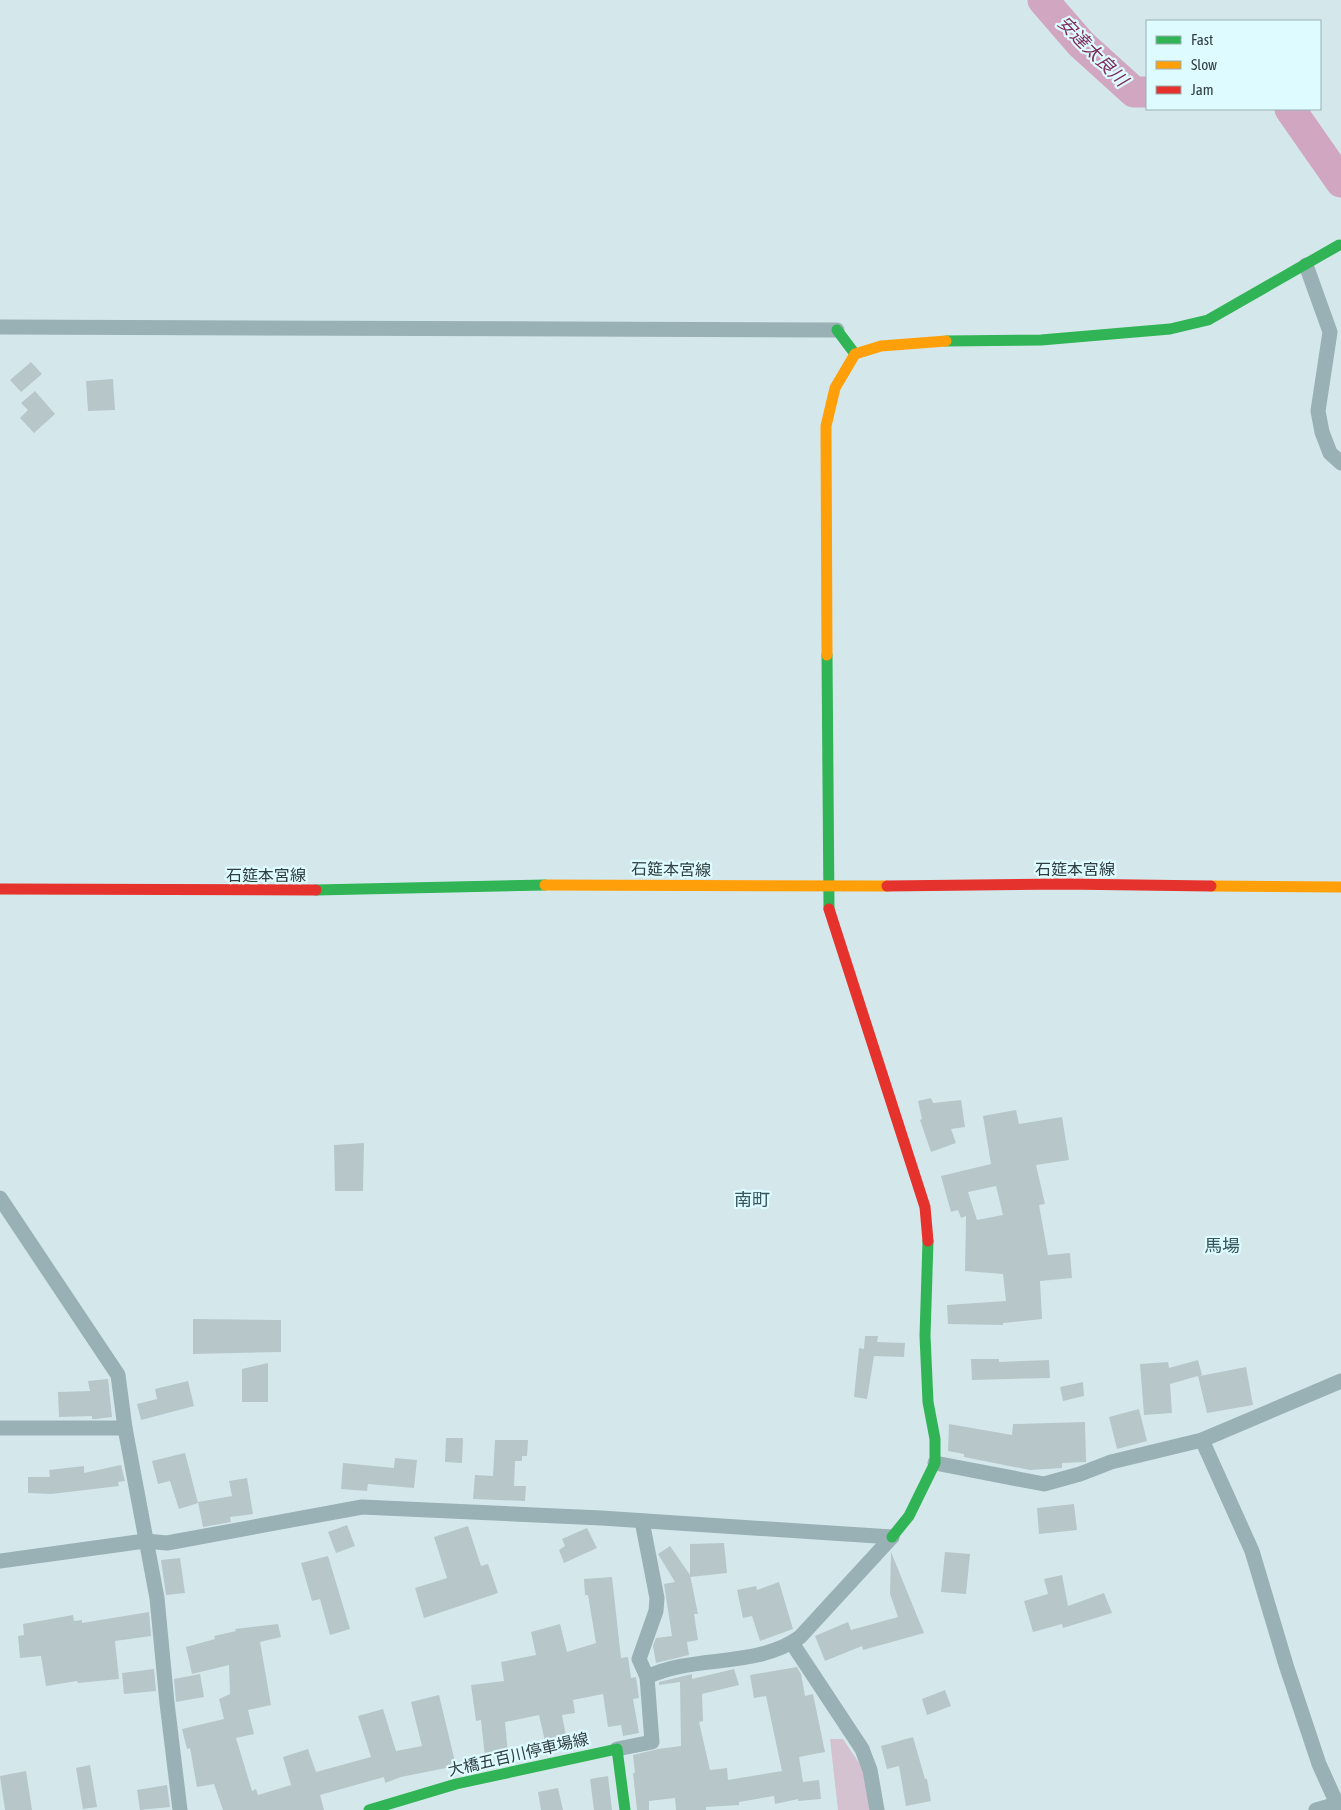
<svg xmlns="http://www.w3.org/2000/svg" width="1341" height="1810" viewBox="0 0 1341 1810" font-family="'Asap Condensed','Noto Sans JP',sans-serif">
<style>
.green{fill:#d4c2d1}
.lines{fill:none;stroke-linecap:round;stroke-linejoin:round}
.river{stroke:#d0a6c0;stroke-width:31}
.building{fill:#b7c6c9;fill-rule:evenodd}
.street{stroke:#99b0b4;stroke-width:15}
.fast{stroke:#30b455;stroke-width:11}
.slow{stroke:#ff9f0a;stroke-width:11}
.jam{stroke:#e5322d;stroke-width:11}
.labels{text-anchor:middle;dominant-baseline:central;stroke-width:4.5;stroke-linejoin:round;paint-order:stroke}
.street-label{font-size:16px;fill:#303e41;stroke:#defbff}
.water-label{font-size:18px;font-style:italic;fill:#7f2d5c;stroke:#defbff}
.neighbourhood-label{font-size:18px;fill:#36565b;stroke:#defbff}
</style>
<rect width="100%" height="100%" fill="#d4e8eb"/>
<polygon class="green" points="830,1739 843,1739 863,1769 871,1810 838,1810"/>
<g class="lines">
<g class="river">
<polyline points="1043,0 1081,44 1134,92 1147,92"/>
<polyline points="1290,109 1341,182"/>
</g>
</g>
<g class="building">
<polygon points="31,362 42,374 21,392 10,380"/>
<polygon points="113,379 115,410 88,411 86,381"/>
<polygon points="35,391 55,414 34,433 20,418 28,410 21,403"/>
<polygon points="931,1098 933,1103 961,1100 965,1127 951,1129 956,1143 931,1152 920,1120 922,1119 918,1101"/>
<path d="M 1016,1110 L 1019,1124 L 1062,1117 L 1069,1160 L 1036,1165 L 1045,1204 L 1039,1205 L 1048,1255 L 1070,1253 L 1072,1278 L 1040,1281 L 1042,1319 L 1003,1323 L 1003,1325 L 948,1324 L 947,1305 L 1006,1301 L 1003,1274 L 965,1271 L 966,1216 L 961,1218 L 958,1210 L 951,1212 L 941,1176 L 991,1164 L 983,1116 ZM 996,1186 L 1003,1215 L 977,1220 L 968,1192 Z"/>
<polygon points="364,1143 363,1191 335,1191 334,1145"/>
<polygon points="193,1319 281,1320 281,1352 193,1354"/>
<polygon points="865,1336 878,1336 877,1342 905,1343 904,1357 874,1356 867,1399 854,1397 859,1348 864,1349"/>
<polygon points="971,1359 999,1359 999,1362 1049,1360 1050,1378 972,1380"/>
<polygon points="1198,1360 1202,1375 1200,1376 1246,1367 1253,1405 1207,1413 1198,1376 1170,1384 1172,1413 1144,1415 1140,1364 1168,1362 1169,1368"/>
<polygon points="268,1363 268,1402 242,1402 242,1369"/>
<polygon points="108,1379 112,1417 96,1419 92,1419 92,1416 59,1417 58,1392 90,1391 88,1381"/>
<polygon points="188,1381 194,1406 141,1420 137,1404 157,1399 155,1389"/>
<polygon points="1083,1382 1084,1396 1063,1401 1060,1387"/>
<polygon points="1139,1409 1147,1441 1117,1449 1109,1417"/>
<polygon points="1085,1422 1086,1462 1062,1463 1062,1468 1030,1470 964,1457 964,1454 948,1451 949,1424 1012,1435 1013,1424"/>
<polygon points="446,1438 463,1438 462,1463 445,1462"/>
<polygon points="495,1440 528,1440 527,1456 522,1456 522,1461 515,1461 514,1486 526,1486 525,1501 473,1499 475,1475 493,1476"/>
<polygon points="185,1453 198,1503 179,1509 170,1481 158,1484 152,1461"/>
<polygon points="395,1458 417,1460 414,1488 368,1484 367,1491 341,1489 343,1463 394,1468"/>
<polygon points="121,1465 125,1481 118,1482 119,1486 51,1494 28,1493 28,1477 50,1477 49,1470 84,1466 84,1473"/>
<polygon points="247,1478 253,1514 230,1517 231,1522 203,1527 198,1502 232,1496 229,1481"/>
<polygon points="1074,1504 1077,1530 1039,1534 1037,1508"/>
<polygon points="347,1525 355,1546 336,1553 328,1532"/>
<polygon points="468,1526 481,1566 488,1564 498,1593 424,1618 415,1588 447,1578 434,1537"/>
<polygon points="587,1528 597,1548 564,1563 559,1550 565,1546 562,1539"/>
<polygon points="724,1543 727,1573 690,1577 690,1544"/>
<polygon points="670,1546 690,1575 698,1614 694,1614 698,1640 687,1642 689,1655 656,1663 653,1646 656,1638 672,1636 664,1584 675,1582 658,1554"/>
<polygon points="891,1552 924,1633 863,1650 862,1646 825,1661 815,1636 848,1622 851,1630 898,1617 890,1594"/>
<polygon points="945,1552 970,1554 966,1594 941,1592"/>
<polygon points="328,1556 350,1629 330,1635 320,1599 312,1601 301,1563"/>
<polygon points="180,1558 185,1593 166,1595 161,1560"/>
<polygon points="1062,1575 1068,1606 1104,1593 1112,1613 1063,1628 1062,1624 1033,1632 1024,1601 1048,1594 1044,1579"/>
<polygon points="612,1577 621,1658 628,1657 631,1678 636,1677 639,1698 633,1699 639,1733 623,1736 621,1725 608,1727 603,1694 573,1700 575,1713 562,1715 568,1746 547,1750 539,1715 505,1722 508,1754 485,1757 481,1720 476,1721 471,1685 504,1681 501,1662 536,1655 531,1632 560,1624 567,1652 596,1643 588,1595 585,1595 584,1579"/>
<polygon points="779,1582 793,1629 760,1641 752,1616 743,1618 737,1590 756,1586 757,1590"/>
<polygon points="149,1612 151,1636 115,1641 119,1679 78,1683 77,1681 46,1686 41,1656 20,1658 18,1636 24,1635 23,1624 73,1615 74,1621 82,1620 82,1623"/>
<polygon points="278,1624 281,1637 260,1642 271,1705 248,1710 254,1734 236,1738 252,1791 256,1789 258,1795 291,1785 283,1757 308,1749 316,1772 371,1757 358,1716 383,1709 396,1751 422,1746 411,1702 439,1695 456,1766 401,1777 385,1783 384,1777 320,1795 324,1810 223,1810 214,1784 197,1787 190,1748 187,1749 182,1729 224,1719 219,1699 230,1694 229,1665 192,1674 186,1647 215,1639 214,1636 236,1631 235,1629"/>
<polygon points="797,1667 801,1674 805,1696 813,1694 825,1752 799,1757 803,1782 819,1780 821,1799 798,1801 798,1799 775,1804 774,1796 739,1802 739,1805 706,1807 706,1810 676,1810 675,1798 649,1801 649,1810 637,1810 633,1773 635,1773 633,1755 658,1749 681,1746 680,1682 659,1685 659,1682 692,1674 692,1679 734,1669 739,1685 702,1694 703,1721 699,1722 710,1770 727,1768 728,1780 782,1771 766,1696 754,1698 750,1675"/>
<polygon points="154,1669 156,1691 124,1694 122,1673"/>
<polygon points="200,1674 204,1697 176,1702 174,1679"/>
<polygon points="945,1690 951,1706 927,1715 922,1699"/>
<polygon points="913,1737 925,1779 927,1779 931,1801 906,1806 899,1766 887,1769 881,1746"/>
<polygon points="90,1765 97,1807 83,1809 76,1768"/>
<polygon points="26,1771 32,1810 5,1810 0,1776"/>
<polygon points="608,1776 612,1810 594,1810 590,1779"/>
<polygon points="167,1785 170,1807 140,1810 137,1790"/>
<polygon points="558,1788 563,1810 541,1810 538,1792"/>
</g>
<g class="lines">
<g class="street">
<polyline points="1306,265 1330,332 1318,411 1322,432 1330,453 1341,463"/>
<polyline points="0,327 837,330"/>
<polyline points="0,1198 118,1375 125,1428 157,1598 167,1703 180,1810"/>
<polyline points="0,1428 125,1428"/>
<polyline points="1202,1440 1252,1551 1286,1665 1319,1764 1337,1804"/>
<polyline points="935,1463 1044,1484 1080,1474 1111,1462 1202,1440 1341,1381"/>
<polyline points="642,1521 657,1598 656,1611 639,1659 647,1677"/>
<polyline points="0,1561 145,1541 167,1543 362,1507 601,1518 892,1537"/>
<polyline points="792,1643 862,1749 870,1770 877,1810"/>
<path d="M 617,1749 L 652,1742 L 647,1677 C 694,1654 755,1669 800,1637 L 892,1537"/>
<polyline points="1316,1810 1337,1804 1341,1810"/>
</g>
<g class="fast">
<polyline points="837,330 855,354"/>
<polyline points="946,341 1041,340 1170,329 1208,320 1339,245"/>
<polyline points="827,655 829,909"/>
<polyline points="316,890 545,885"/>
<polyline points="892,1537 909,1516 935,1463 935,1439 928,1402 925,1336 928,1241"/>
<polyline points="369,1810 456,1784 617,1749 625,1810"/>
</g>
<g class="slow">
<polyline points="827,655 826,426 835,388 855,354 881,346 946,341"/>
<polyline points="545,885 887,886"/>
<polyline points="1211,886 1341,887"/>
</g>
<g class="jam">
<polyline points="887,886 1063,884 1211,886"/>
<polyline points="0,889 316,890"/>
<polyline points="829,909 925,1207 928,1241"/>
</g>
</g>
<g class="labels">
<g class="street-label">
<text transform="translate(671 869) rotate(1)">石筵本宮線</text>
<text x="1075" y="869">石筵本宮線</text>
<text x="266" y="875">石筵本宮線</text>
<text transform="translate(518 1754) rotate(-13)">大橋五百川停車場線</text>
</g>
<g class="water-label">
<text transform="translate(1093 51) rotate(45)">安達太良川</text>
</g>
<g class="neighbourhood-label">
<text x="752" y="1199">南町</text>
<text x="1222" y="1245">馬場</text>
</g>
</g>
<rect x="1146" y="20" width="175" height="90" fill="#defbff" stroke="#98afb3"/>
<rect x="1156" y="36" width="25" height="8" fill="#30b455" stroke="#98afb3"/>
<text x="1191" y="45" font-size="15" fill="#303e41">Fast</text>
<rect x="1156" y="61" width="25" height="8" fill="#ff9f0a" stroke="#98afb3"/>
<text x="1191" y="70" font-size="15" fill="#303e41">Slow</text>
<rect x="1156" y="86" width="25" height="8" fill="#e5322d" stroke="#98afb3"/>
<text x="1191" y="95" font-size="15" fill="#303e41">Jam</text>
</svg>
